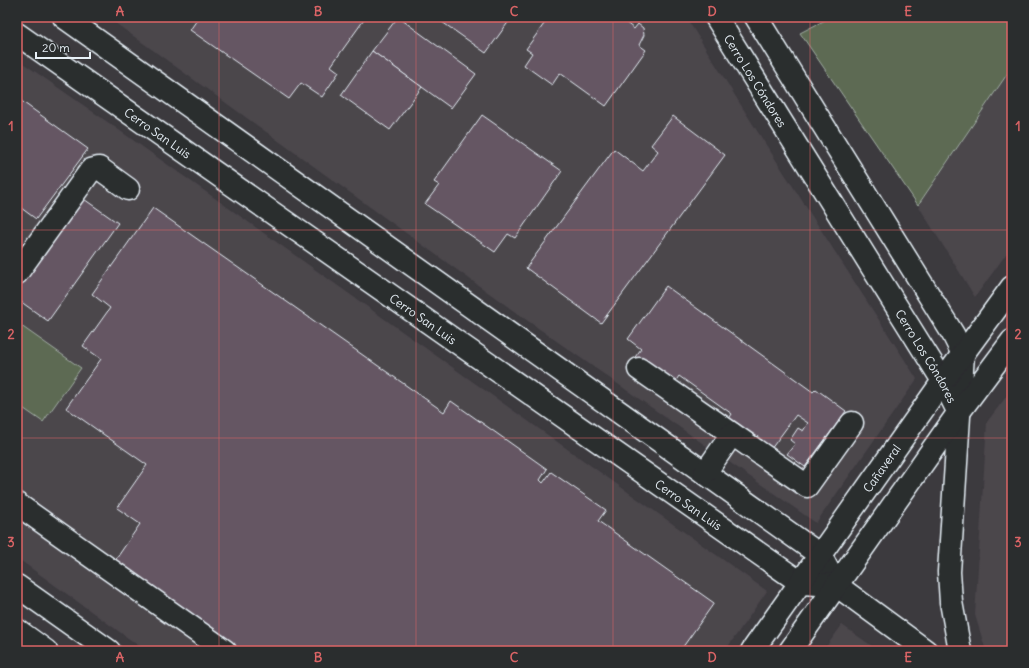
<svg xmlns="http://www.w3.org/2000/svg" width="1029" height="668" viewBox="0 0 1029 668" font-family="Delius,sans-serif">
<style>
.built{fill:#4b464c}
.grass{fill:#5d6b52;stroke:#a2aea5}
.building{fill:#655763;stroke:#e8f1f8}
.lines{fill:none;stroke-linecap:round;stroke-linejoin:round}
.minor-casing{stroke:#e8f1f8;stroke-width:25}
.minor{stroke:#2a2d2e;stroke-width:22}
.grid{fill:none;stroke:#db6466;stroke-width:1;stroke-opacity:0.55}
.labels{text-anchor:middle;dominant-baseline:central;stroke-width:3.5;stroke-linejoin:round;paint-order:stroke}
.street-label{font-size:12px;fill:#e8f1f8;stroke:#2a2d2e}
.neatline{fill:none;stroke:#db6466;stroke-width:1.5}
.grid-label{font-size:13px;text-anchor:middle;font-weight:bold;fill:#db6466}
</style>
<rect width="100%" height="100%" fill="#3c3a3e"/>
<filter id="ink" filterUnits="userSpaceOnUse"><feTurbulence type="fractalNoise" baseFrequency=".025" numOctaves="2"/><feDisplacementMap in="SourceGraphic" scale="8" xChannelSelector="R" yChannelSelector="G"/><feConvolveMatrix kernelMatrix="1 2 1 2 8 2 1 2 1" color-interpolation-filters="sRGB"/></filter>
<g filter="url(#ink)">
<g class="built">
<polygon points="107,17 686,17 754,126 917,379 816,523 518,314"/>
<polygon points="17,59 109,123 767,591 725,651 146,651 17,558"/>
<polygon points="1012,67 1012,246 975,297 918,205"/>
<polygon points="1012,389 1012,651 986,651 975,615 987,422"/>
<polygon points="842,625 879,651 823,651"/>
</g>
<g class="grass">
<polygon points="831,17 1012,17 1012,67 918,205 800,33"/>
<polygon points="17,323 81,368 43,422 17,404"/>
</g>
<g class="building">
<polygon points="199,17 366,17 331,66 339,72 322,97 301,83 289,99 190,30"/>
<polygon points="398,17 476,74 451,108 372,51"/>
<polygon points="435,17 512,17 486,53"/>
<polygon points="549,17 619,17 634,29 638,24 643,28 644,35 639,45 646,50 606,106 560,73 552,85 524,65 532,53 526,49"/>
<polygon points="372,51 422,87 390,130 341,95"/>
<polygon points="17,98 88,149 36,219 17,205"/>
<polygon points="482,115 562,171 515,238 508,234 495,252 425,204 439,185 434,182"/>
<polygon points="673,116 725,155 601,323 526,268 614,149 643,171 658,151 651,145"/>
<polygon points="81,197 118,223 48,321 17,299 17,287"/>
<polygon points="153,208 444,412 451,401 547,469 540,480 543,483 551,472 606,510 598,521 714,603 680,651 240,651 114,562 140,524 117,508 147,465 66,408 101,359 83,346 110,308 92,294"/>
<polygon points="666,286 813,392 816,389 846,411 805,467 787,454 795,444 790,440 798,428 803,431 808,423 796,415 768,453 726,423 732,414 679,376 673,385 635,357 641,349 628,339"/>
</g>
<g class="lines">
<defs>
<g id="minor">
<polyline points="64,17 820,555 836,585 926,651"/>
<path id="s1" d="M 716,17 L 943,381 L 958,411"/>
<polyline points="756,17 953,334 963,354 949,572 951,602 960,651"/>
<path id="s2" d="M 17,34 L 801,583 L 836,585"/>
<polyline points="17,273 91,170 99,168 128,189"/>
<polyline points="639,369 807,486 852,423"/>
<polyline points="705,473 732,434"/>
<polyline points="17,504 225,651"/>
<polyline points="17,586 109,651"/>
<polyline points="17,630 46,651"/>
<path id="s3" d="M 752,651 L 943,381 L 1012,287"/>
<polyline points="790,651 959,412 1012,341"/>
</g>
</defs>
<use href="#minor" class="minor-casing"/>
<use href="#minor" class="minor"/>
</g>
</g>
<path class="grid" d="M 219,17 L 219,651M 416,17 L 416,651M 613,17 L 613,651M 810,17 L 810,651M 17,230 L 1012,230M 17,438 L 1012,438"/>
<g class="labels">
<g class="street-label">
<text stroke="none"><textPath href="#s1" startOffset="75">Cerro Los Cóndores</textPath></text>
<text stroke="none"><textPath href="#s2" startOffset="172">Cerro San Luis</textPath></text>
<text stroke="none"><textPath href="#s2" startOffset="496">Cerro San Luis</textPath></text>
<text stroke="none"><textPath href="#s1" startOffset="399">Cerro Los Cóndores</textPath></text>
<text stroke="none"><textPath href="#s3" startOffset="224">Cañaveral</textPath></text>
<text stroke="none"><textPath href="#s2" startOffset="820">Cerro San Luis</textPath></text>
</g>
</g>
<rect width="1029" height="668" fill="none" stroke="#2a2d2e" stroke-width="44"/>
<path d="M36 52v6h54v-6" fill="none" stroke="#e8f1f8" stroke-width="2"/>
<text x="42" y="52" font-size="12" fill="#e8f1f8" stroke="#2a2d2e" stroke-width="3" paint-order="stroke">20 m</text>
<rect x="22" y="22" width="985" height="624" class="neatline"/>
<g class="grid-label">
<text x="120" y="16">A</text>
<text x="318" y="16">B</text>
<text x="514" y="16">C</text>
<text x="712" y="16">D</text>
<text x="908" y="16">E</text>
<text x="11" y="131">1</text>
<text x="1018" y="131">1</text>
<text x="11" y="339">2</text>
<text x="1018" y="339">2</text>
<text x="11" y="547">3</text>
<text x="1018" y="547">3</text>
<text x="120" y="662">A</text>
<text x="318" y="662">B</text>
<text x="514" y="662">C</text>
<text x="712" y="662">D</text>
<text x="908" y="662">E</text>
</g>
</svg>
